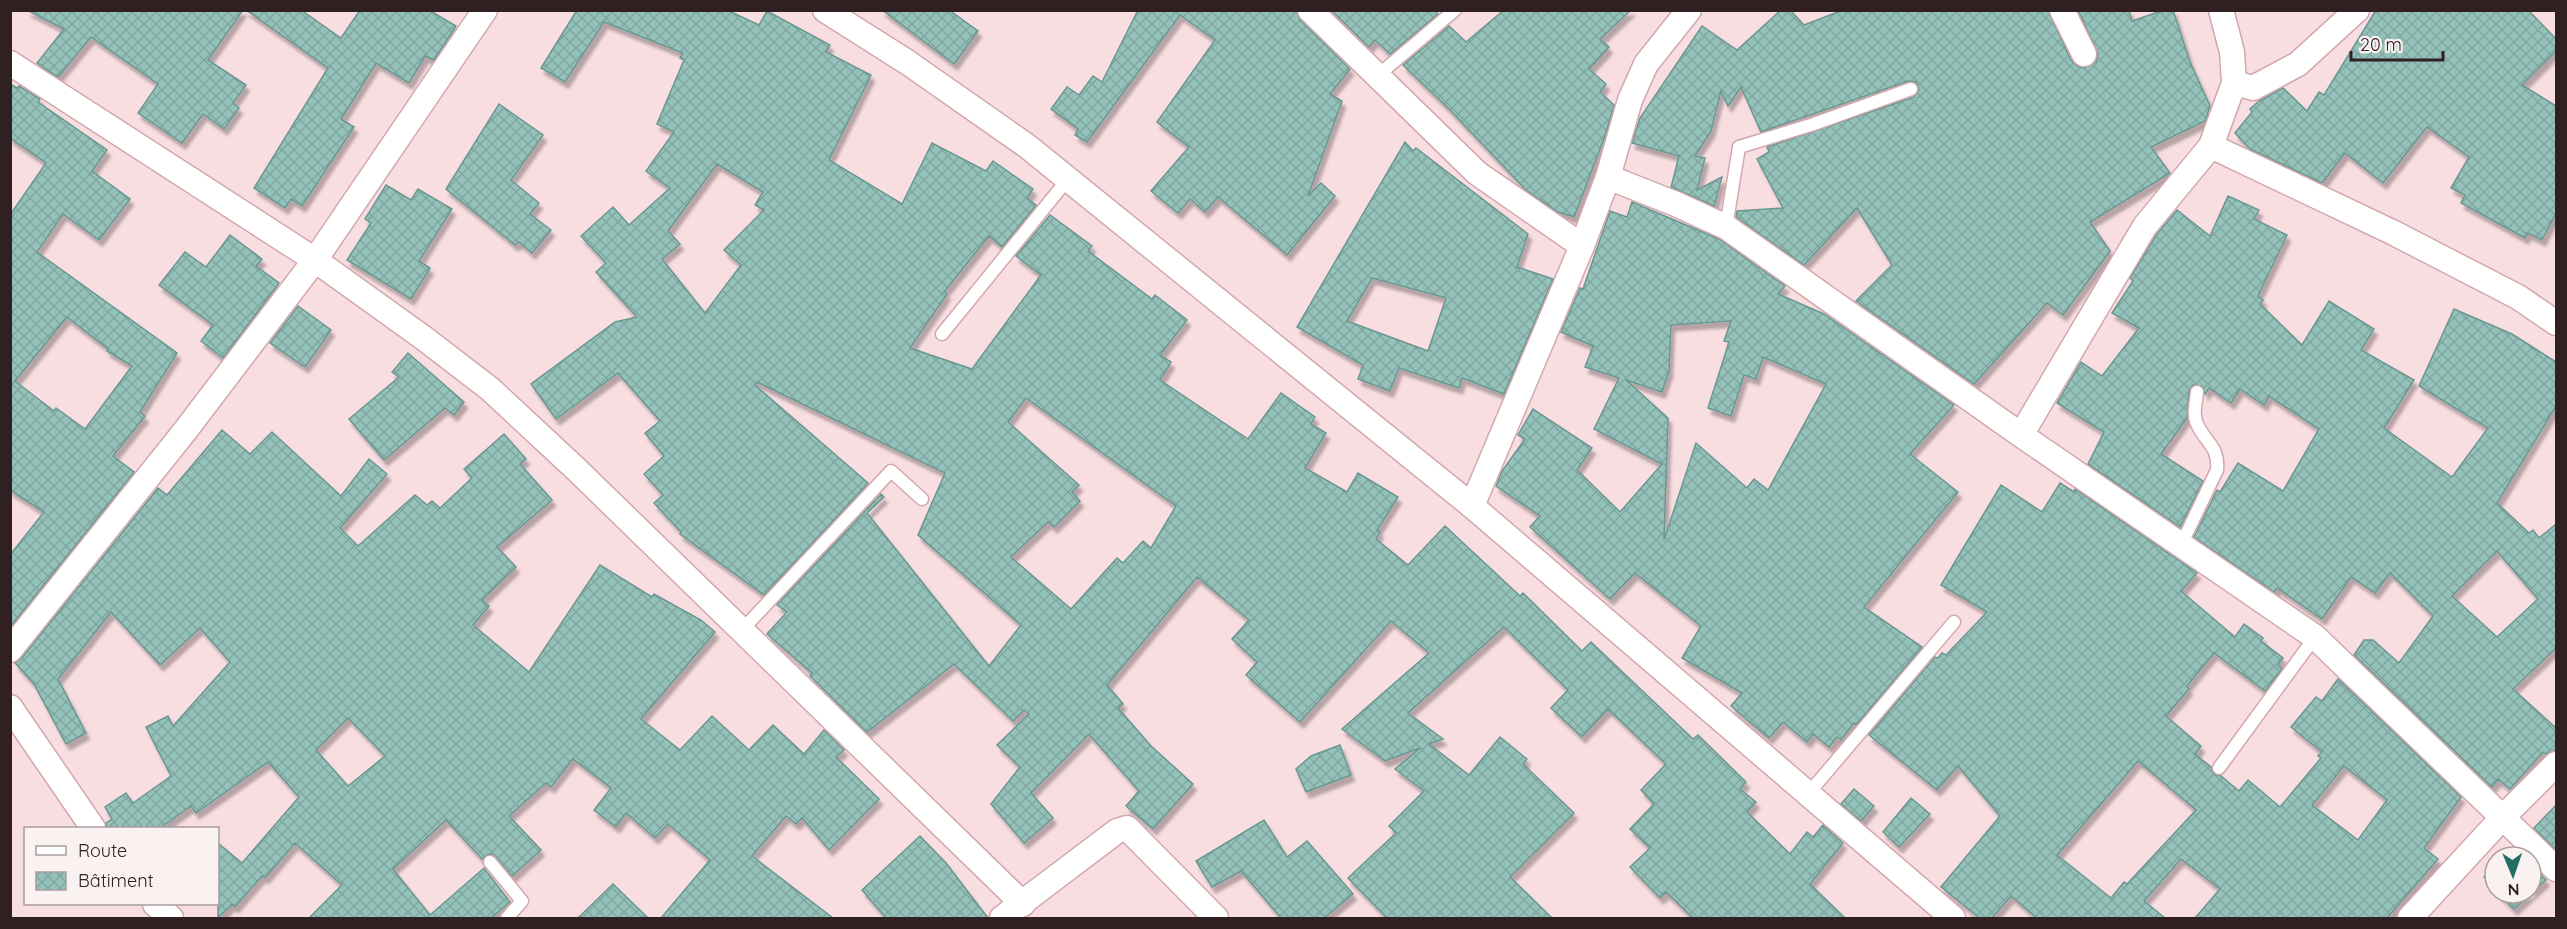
<svg xmlns="http://www.w3.org/2000/svg" width="2567" height="929" viewBox="0 0 2567 929" font-family="Quicksand,sans-serif">
<style>
.building{fill:url(#building-cross-hatch);stroke:#6a9790;stroke-width:1.5;fill-rule:evenodd;filter:url(#shadow)}
.lines{fill:none;stroke-linecap:round;stroke-linejoin:round}
.lane-casing{stroke:#d2a8ad;stroke-width:15}
.street-casing{stroke:#d2a8ad;stroke-width:27}
.lane{stroke:#fff;stroke-width:12}
.street{stroke:#fff;stroke-width:24}
</style>
<defs>
<pattern id="building-cross-hatch" width="8" height="8" patternUnits="userSpaceOnUse" patternTransform="scale(1.5)"><rect width="8" height="8" fill="#94c2bb"/><path d="M0 0l8 8M0 8l8-8" fill="none" stroke="#80a6a0"/></pattern>
<filter id="shadow"><feDropShadow dx="3.5" dy="6" stdDeviation="1.5" flood-color="#0004"/></filter>
</defs>
<rect width="100%" height="100%" fill="#f9dee1"/>
<g class="building">
<polygon points="27,10 243,10 208,60 246,85 233,103 239,108 224,129 203,114 182,143 138,113 158,84 91,37 58,77 37,63 64,29"/>
<polygon points="246,10 301,10 341,38 360,10 429,10 456,26 434,60 425,56 409,83 376,63 341,119 354,127 302,206 291,199 285,208 254,188 328,68"/>
<path d="M 577,10 L 727,10 L 759,25 L 767,11 L 830,45 L 826,52 L 871,75 L 829,160 L 902,204 L 932,143 L 986,171 L 993,161 L 1033,189 L 1027,198 L 1036,205 L 1002,247 L 989,236 L 944,292 L 947,294 L 910,348 L 972,369 L 1041,275 L 1016,256 L 1050,215 L 1092,246 L 1088,251 L 1152,299 L 1155,295 L 1187,320 L 1160,355 L 1171,362 L 1160,380 L 1248,439 L 1281,393 L 1315,417 L 1311,424 L 1326,433 L 1305,468 L 1347,492 L 1358,473 L 1398,497 L 1377,530 L 1380,532 L 1376,539 L 1408,565 L 1445,526 L 1520,596 L 1523,593 L 1582,651 L 1591,642 L 1693,739 L 1698,735 L 1746,782 L 1740,789 L 1756,802 L 1747,812 L 1790,854 L 1807,832 L 1813,837 L 1823,825 L 1843,843 L 1810,884 L 1845,918 L 1693,918 L 1666,892 L 1660,898 L 1630,867 L 1650,848 L 1630,829 L 1654,804 L 1641,790 L 1666,764 L 1608,709 L 1582,737 L 1551,708 L 1568,690 L 1504,627 L 1408,713 L 1443,739 L 1429,744 L 1469,775 L 1500,737 L 1527,759 L 1523,764 L 1574,813 L 1510,877 L 1552,918 L 1387,918 L 1348,878 L 1396,833 L 1389,826 L 1424,791 L 1395,769 L 1420,748 L 1385,761 L 1342,729 L 1429,653 L 1391,621 L 1300,722 L 1246,675 L 1257,662 L 1232,639 L 1249,620 L 1197,577 L 1107,685 L 1123,704 L 1118,708 L 1151,746 L 1193,784 L 1153,829 L 1126,806 L 1139,791 L 1089,734 L 1031,793 L 1053,818 L 1024,843 L 991,804 L 1020,767 L 997,745 L 1029,714 L 1024,710 L 1013,721 L 954,664 L 867,732 L 810,676 L 812,673 L 767,634 L 787,612 L 777,605 L 881,494 L 884,497 L 867,513 L 989,666 L 1021,625 L 918,535 L 945,473 L 757,382 L 755,385 L 868,483 L 764,595 L 680,534 L 681,532 L 654,503 L 663,495 L 644,474 L 664,456 L 645,433 L 660,421 L 618,373 L 556,419 L 531,384 L 615,322 L 637,317 L 596,272 L 606,263 L 581,236 L 613,207 L 629,225 L 670,188 L 646,171 L 674,132 L 657,124 L 684,60 L 680,58 L 683,53 L 604,22 L 565,82 L 541,68 ZM 717,164 L 763,192 L 755,205 L 764,210 L 724,250 L 741,265 L 705,313 L 662,259 L 680,244 L 668,231 ZM 1026,398 L 1176,506 L 1151,548 L 1143,541 L 1123,563 L 1117,558 L 1071,609 L 1011,557 L 1048,522 L 1054,527 L 1080,501 L 1072,492 L 1079,485 L 1008,422 Z"/>
<polygon points="882,10 949,10 978,31 954,64"/>
<polygon points="1138,10 1296,10 1300,20 1350,69 1330,94 1342,101 1308,196 1321,183 1335,196 1287,255 1218,197 1205,212 1190,199 1178,213 1151,191 1189,147 1157,122 1215,40 1180,15 1087,142 1075,135 1078,129 1051,109 1067,87 1079,95 1093,76 1102,82"/>
<polygon points="1331,10 1434,10 1438,14 1390,54 1375,40 1369,47"/>
<polygon points="1504,10 1631,10 1600,39 1609,47 1589,69 1606,84 1600,92 1614,105 1605,136 1574,217 1558,212 1526,190 1448,108 1403,65 1449,26 1466,42"/>
<polygon points="1781,10 1790,10 1804,25 1843,10 2048,10 2071,60 2077,66 2084,68 2096,62 2098,54 2078,10 2129,10 2132,21 2164,10 2173,10 2190,62 2210,106 2205,121 2151,147 2170,173 2090,222 2110,251 2063,315 2047,303 1974,384 1856,301 1892,265 1857,208 1804,265 1736,217 1737,211 1783,208 1757,159 1769,152 1767,147 1914,97 1919,90 1916,82 1908,81 1761,132 1741,87 1728,106 1721,91 1711,131 1695,156 1705,158 1697,190 1722,177 1714,206 1671,187 1679,156 1632,143 1640,118 1702,26 1737,50"/>
<polygon points="2376,10 2528,10 2556,39 2556,51 2522,85 2556,106 2556,213 2542,240 2528,233 2525,238 2461,203 2465,195 2451,188 2469,157 2427,127 2383,183 2345,153 2322,183 2250,149 2235,133 2252,112 2250,109 2259,101 2283,88 2307,111 2319,92 2324,95"/>
<path d="M 10,84 L 17,88 L 19,86 L 40,99 L 38,102 L 107,150 L 92,171 L 130,199 L 99,240 L 63,214 L 37,252 L 177,353 L 140,412 L 145,416 L 113,456 L 134,472 L 10,627 L 10,555 L 44,512 L 10,490 L 10,215 L 46,163 L 10,138 ZM 67,317 L 108,349 L 107,351 L 132,366 L 85,429 L 56,408 L 54,411 L 15,381 Z"/>
<polygon points="499,104 543,135 511,180 539,203 530,214 551,230 532,253 519,242 515,245 446,189"/>
<path d="M 1405,142 L 1413,151 L 1416,148 L 1528,234 L 1517,267 L 1553,279 L 1504,394 L 1462,378 L 1459,388 L 1399,368 L 1390,391 L 1358,379 L 1363,365 L 1297,327 ZM 1372,278 L 1446,298 L 1428,351 L 1347,321 Z"/>
<polygon points="386,185 411,200 418,189 452,209 419,261 430,268 411,299 347,260 371,223 365,219"/>
<path d="M 2228,196 L 2259,210 L 2254,219 L 2287,235 L 2258,296 L 2263,300 L 2260,304 L 2302,345 L 2329,301 L 2374,329 L 2361,350 L 2414,380 L 2384,428 L 2452,477 L 2488,428 L 2419,386 L 2454,309 L 2512,334 L 2556,362 L 2556,406 L 2497,503 L 2529,533 L 2533,530 L 2539,538 L 2556,524 L 2556,648 L 2513,689 L 2556,728 L 2556,750 L 2546,754 L 2543,752 L 2510,789 L 2498,779 L 2492,787 L 2354,655 L 2364,640 L 2373,640 L 2399,663 L 2433,616 L 2390,573 L 2375,593 L 2351,577 L 2322,619 L 2277,588 L 2274,592 L 2194,537 L 2217,490 L 2220,492 L 2238,463 L 2283,491 L 2319,429 L 2269,396 L 2264,405 L 2240,389 L 2231,403 L 2209,388 L 2205,394 L 2202,386 L 2193,385 L 2189,391 L 2187,418 L 2161,454 L 2203,481 L 2180,527 L 2088,464 L 2104,432 L 2057,403 L 2081,362 L 2102,376 L 2139,328 L 2112,313 L 2133,281 L 2130,278 L 2157,234 L 2177,210 L 2210,236 ZM 2497,551 L 2538,599 L 2497,637 L 2452,596 Z"/>
<path d="M 1632,202 L 1719,239 L 1785,286 L 1778,294 L 1824,314 L 1954,405 L 1910,454 L 1958,492 L 1864,607 L 1922,647 L 1856,725 L 1854,723 L 1841,740 L 1837,737 L 1829,747 L 1813,734 L 1807,742 L 1783,722 L 1769,738 L 1731,706 L 1742,693 L 1682,658 L 1701,626 L 1635,573 L 1610,599 L 1530,527 L 1540,516 L 1496,486 L 1502,471 L 1525,439 L 1518,435 L 1533,409 L 1592,448 L 1577,470 L 1620,512 L 1662,464 L 1594,429 L 1619,378 L 1585,367 L 1593,346 L 1561,332 L 1580,288 L 1583,289 L 1610,211 L 1627,217 ZM 1731,321 L 1724,341 L 1729,342 L 1708,408 L 1731,416 L 1744,375 L 1756,379 L 1763,357 L 1826,384 L 1768,490 L 1754,479 L 1747,488 L 1696,443 L 1664,540 L 1668,418 L 1626,380 L 1662,392 L 1669,371 L 1671,325 Z"/>
<polygon points="230,235 262,259 256,266 279,283 223,358 201,341 213,325 159,285 185,252 206,267"/>
<polygon points="298,306 331,330 305,367 270,343"/>
<polygon points="408,353 464,402 454,415 445,408 384,460 349,419 399,377 392,372"/>
<path d="M 222,430 L 250,454 L 272,432 L 341,496 L 369,459 L 387,474 L 340,528 L 358,546 L 415,495 L 427,505 L 432,501 L 440,508 L 472,478 L 464,469 L 504,434 L 526,459 L 520,464 L 552,500 L 497,547 L 516,567 L 482,600 L 489,606 L 473,625 L 529,672 L 600,565 L 652,597 L 654,594 L 701,620 L 715,632 L 641,719 L 680,750 L 712,716 L 749,750 L 773,725 L 804,754 L 824,730 L 844,750 L 836,757 L 879,799 L 829,850 L 802,818 L 796,824 L 786,816 L 752,856 L 833,918 L 661,918 L 710,860 L 668,824 L 655,838 L 626,813 L 616,827 L 594,810 L 611,788 L 573,759 L 551,787 L 546,783 L 509,816 L 541,850 L 512,876 L 493,855 L 488,854 L 482,859 L 446,820 L 393,869 L 430,915 L 484,868 L 510,902 L 491,918 L 309,918 L 342,885 L 295,843 L 265,878 L 262,876 L 235,907 L 232,904 L 218,918 L 218,843 L 242,863 L 299,797 L 268,762 L 196,813 L 191,806 L 160,828 L 107,828 L 106,823 L 112,819 L 105,807 L 126,793 L 133,803 L 171,776 L 146,727 L 168,716 L 173,726 L 230,662 L 200,628 L 160,665 L 111,612 L 58,679 L 86,733 L 66,744 L 34,684 L 15,663 L 21,659 L 158,488 L 167,495 ZM 348,718 L 385,756 L 348,786 L 316,750 Z"/>
<path d="M 2060,483 L 2074,492 L 2075,489 L 2197,573 L 2181,591 L 2235,637 L 2244,624 L 2263,638 L 2261,641 L 2283,658 L 2278,665 L 2282,669 L 2265,691 L 2214,653 L 2187,686 L 2189,689 L 2166,716 L 2201,746 L 2195,754 L 2211,767 L 2214,774 L 2221,776 L 2239,791 L 2248,780 L 2280,807 L 2321,758 L 2318,756 L 2322,752 L 2291,727 L 2316,697 L 2322,701 L 2338,679 L 2461,797 L 2424,848 L 2438,859 L 2387,918 L 2195,918 L 2220,889 L 2181,859 L 2144,901 L 2165,918 L 2037,918 L 2011,896 L 1992,918 L 1980,918 L 1941,887 L 2000,816 L 1958,766 L 1937,790 L 1869,735 L 1935,657 L 1938,658 L 1942,653 L 1946,655 L 1987,612 L 1941,585 L 2001,485 L 2042,512 ZM 2138,761 L 2196,810 L 2127,884 L 2124,882 L 2111,898 L 2057,855 ZM 2344,766 L 2387,800 L 2358,840 L 2312,805 Z"/>
<polygon points="1340,745 1351,775 1306,792 1296,769 1311,756"/>
<polygon points="1854,789 1874,806 1861,821 1841,804"/>
<polygon points="1911,798 1930,814 1899,847 1883,832"/>
<polygon points="2556,805 2556,850 2534,828"/>
<polygon points="1264,820 1287,857 1307,841 1353,894 1324,918 1281,918 1241,871 1212,887 1196,861"/>
<polygon points="920,836 946,863 988,918 886,918 862,890"/>
<polygon points="2531,865 2546,880 2514,909 2498,893 2531,893"/>
<polygon points="2495,866 2495,889 2484,877"/>
<polygon points="613,884 648,918 578,918"/>
</g>
<g class="lines">
<defs>
<g id="lane">
<polyline points="1376,77 1455,10"/>
<polyline points="1726,227 1739,147 1814,124 1911,89"/>
<polyline points="942,334 1068,179"/>
<path d="M 2181,545 L 2217,470 C 2219,447 2207,444 2198,426 C 2192,415 2196,404 2197,392"/>
<polyline points="742,630 891,471 922,499"/>
<polyline points="2219,768 2315,637"/>
<polyline points="1808,794 1954,622"/>
<polyline points="490,862 522,901 507,918"/>
</g>
<g id="street">
<polyline points="825,10 907,62 1027,146 1472,506 1953,918"/>
<polyline points="1310,10 1477,173 1582,246"/>
<polyline points="2062,10 2084,54"/>
<polyline points="2221,10 2232,52 2234,83 2211,146 2394,233 2518,297 2556,323"/>
<polyline points="10,63 315,260 425,339 490,389 576,469 1023,904"/>
<polyline points="2234,83 2253,88 2298,64 2357,10"/>
<polyline points="1608,177 1676,204 1726,227 2021,435 2315,637 2556,869"/>
<polyline points="2021,435 2145,226 2211,146"/>
<polyline points="1472,506 1582,246 1608,177 1630,100 1646,64 1689,10"/>
<polyline points="10,650 185,431 315,260 485,10"/>
<polyline points="10,707 93,828"/>
<polyline points="155,904 171,918"/>
<polyline points="1002,918 1117,831 1127,828 1216,918"/>
<polyline points="2410,918 2503,817 2556,764"/>
</g>
</defs>
<use href="#lane" class="lane-casing"/>
<use href="#street" class="street-casing"/>
<use href="#lane" class="lane"/>
<use href="#street" class="street"/>
</g>
<rect width="2567" height="929" fill="none" stroke="#302022" stroke-width="24"/>
<rect x="24" y="827" width="195" height="78" fill="#faf1f1" stroke="#a99d9e" stroke-width="1.5"/>
<rect x="36" y="846" width="30" height="9" fill="#ffffff" stroke="#a99d9e" stroke-width="1.5"/>
<text x="78" y="857" font-size="18" fill="#302022">Route</text>
<rect x="36" y="872" width="30" height="18" fill="url(#building-cross-hatch)" stroke="#a99d9e" stroke-width="1.5"/>
<text x="78" y="887" font-size="18" fill="#302022">Bâtiment</text>
<g transform="translate(2513 875) rotate(178)"><circle r="28" fill="#faf1f1" stroke="#a99d9e" stroke-width="1.5"/>
<path d="M0-4.5L10 22L0 15L-10 22Z" fill="#256d64"/>
<text y="-9" font-size="16" font-weight="bold" text-anchor="middle" fill="#302022">N</text>
</g>
<path d="M2351 51v9h92v-9" fill="none" stroke="#302022" stroke-width="3"/>
<text x="2360" y="51" font-size="18" fill="#302022" stroke="#faf1f1" stroke-width="4.5" paint-order="stroke">20 m</text>
</svg>
